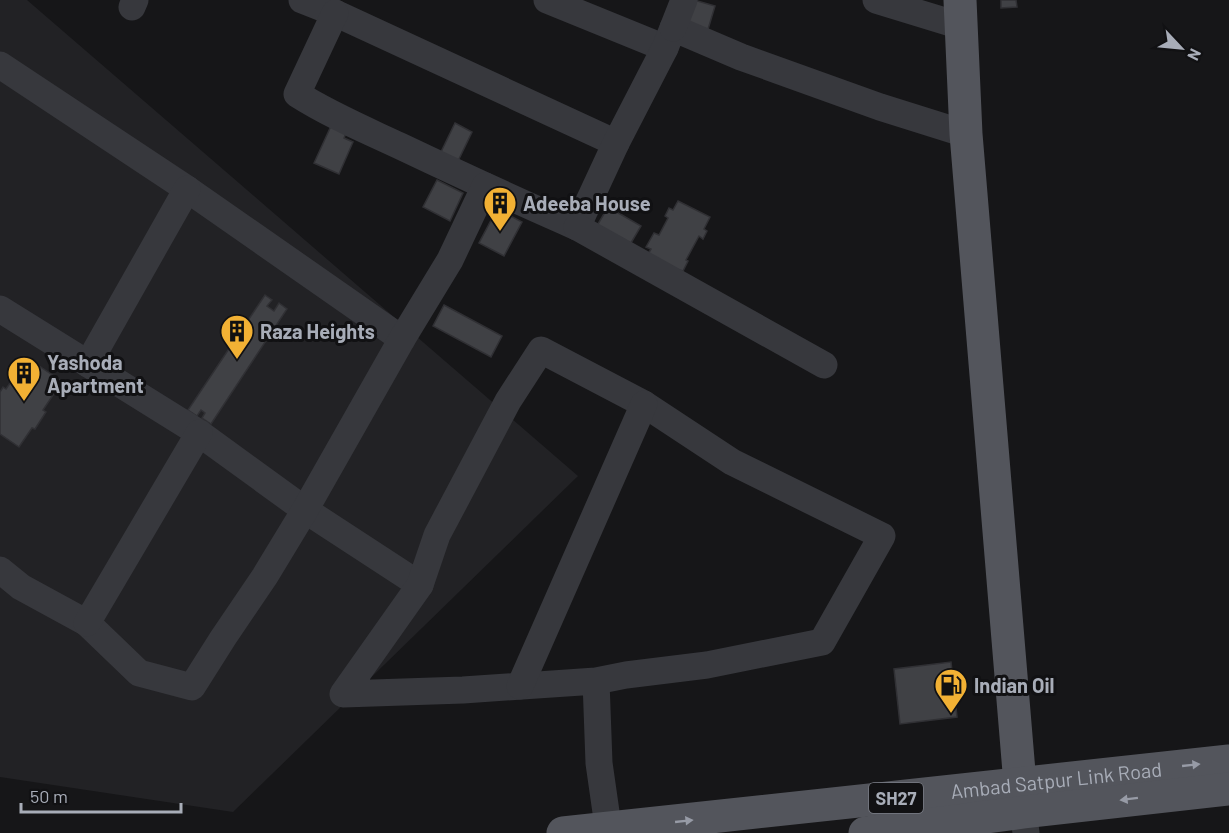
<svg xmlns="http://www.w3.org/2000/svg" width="1229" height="833" viewBox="0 0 1229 833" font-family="Barlow,sans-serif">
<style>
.built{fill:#222225}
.building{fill:#404145;stroke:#303034;stroke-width:1.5}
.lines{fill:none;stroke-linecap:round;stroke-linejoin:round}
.minor{stroke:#37383d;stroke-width:27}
.major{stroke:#53555c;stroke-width:33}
.oneway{fill:#979ba6}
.labels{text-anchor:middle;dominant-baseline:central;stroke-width:6;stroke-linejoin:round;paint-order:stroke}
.shield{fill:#111113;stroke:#7b7e86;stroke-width:1.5}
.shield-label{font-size:18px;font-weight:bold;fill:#a8adb8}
.poi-label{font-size:20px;font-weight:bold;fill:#a8adb8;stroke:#111113;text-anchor:start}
.street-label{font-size:20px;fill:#a8adb8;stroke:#111113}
</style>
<rect width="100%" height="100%" fill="#161618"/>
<polygon class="built" points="0,0 27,0 578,476 233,812 0,777"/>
<g class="building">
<polygon points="694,0 715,6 706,36 685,29"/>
<polygon points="1001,0 1016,0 1017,7 1001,8"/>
<polygon points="455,123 472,132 458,161 441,152"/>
<polygon points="331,126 346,133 344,138 353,142 339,174 314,163"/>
<polygon points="437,180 463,193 450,221 423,207"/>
<polygon points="678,201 710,217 704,229 707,231 703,239 699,236 686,260 688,261 683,271 644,261 651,249 646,247 654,233 659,235 668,218 665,216 669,208 673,210"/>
<polygon points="608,207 641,226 628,248 595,229"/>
<polygon points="497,209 522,222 504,256 479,243"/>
<polygon points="265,295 272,300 267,306 274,311 279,303 287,309 211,424 202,418 205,413 201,410 197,416 188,410"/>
<polygon points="444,305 502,336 491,357 433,326"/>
<polygon points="26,357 64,383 61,388 62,389 58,394 55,392 43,410 46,412 35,429 32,428 19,447 0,434 0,392 3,387 6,389 19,370 16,368 21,361 23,362"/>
<polygon points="951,662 957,717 900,724 894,669"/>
</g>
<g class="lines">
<g class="minor">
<polyline points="302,0 335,13 616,143"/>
<polyline points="547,0 665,48"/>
<polyline points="876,0 961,26"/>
<polyline points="132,7 135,0"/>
<path d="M 335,13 L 297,94 C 330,115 366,130 400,146 C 459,174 517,201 577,227 L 616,143 L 665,48 L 673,28 L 741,57 L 880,107 L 966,134"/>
<polyline points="673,28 684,0"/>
<polyline points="0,65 187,189 402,339"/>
<polyline points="577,227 824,365"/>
<polyline points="0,309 199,433 305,510 420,585"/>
<polyline points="88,364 187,189"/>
<polyline points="0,570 21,587 87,623 139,673 192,687 223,638 265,576 305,510 402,339 450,260 485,186"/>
<polyline points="87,623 199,433"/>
<polyline points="596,681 626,675 707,665 822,642 882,536 732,462 644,404 541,350 508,401 437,535 420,585 343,694 463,690 596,681 599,763 609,833"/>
<polyline points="520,686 644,404"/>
<polyline points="1021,791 1026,833"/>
</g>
<g class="major">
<polyline points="960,0 966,134 1020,784"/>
<path id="s1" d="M 563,833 L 1229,761"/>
<polyline points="865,833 1024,812 1229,789"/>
</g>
</g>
<defs><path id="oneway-solid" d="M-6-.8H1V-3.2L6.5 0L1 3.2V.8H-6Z" transform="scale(1.5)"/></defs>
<g class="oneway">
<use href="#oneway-solid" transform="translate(1191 765) rotate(-6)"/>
<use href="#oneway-solid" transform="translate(1129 799) rotate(173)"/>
<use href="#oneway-solid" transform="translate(684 821) rotate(-6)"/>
</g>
<defs>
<symbol id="building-pin" viewBox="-11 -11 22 30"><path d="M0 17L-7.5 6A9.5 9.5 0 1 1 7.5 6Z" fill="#f2b134" stroke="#111113"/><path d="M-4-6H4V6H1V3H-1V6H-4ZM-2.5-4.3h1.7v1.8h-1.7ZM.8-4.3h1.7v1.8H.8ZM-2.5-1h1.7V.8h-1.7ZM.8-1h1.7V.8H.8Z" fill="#111"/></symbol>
<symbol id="fuel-pin" viewBox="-11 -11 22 30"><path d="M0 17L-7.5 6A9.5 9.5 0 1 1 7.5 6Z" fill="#f2b134" stroke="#111113"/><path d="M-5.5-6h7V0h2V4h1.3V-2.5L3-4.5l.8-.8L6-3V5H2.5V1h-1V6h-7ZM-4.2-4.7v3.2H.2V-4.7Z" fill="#111"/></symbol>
</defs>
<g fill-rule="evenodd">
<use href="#building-pin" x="481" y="184" width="38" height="52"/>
<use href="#building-pin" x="218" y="312" width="38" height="52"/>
<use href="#building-pin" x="5" y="354" width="38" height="52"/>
<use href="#fuel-pin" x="932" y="666" width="38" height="52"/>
</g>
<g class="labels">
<rect class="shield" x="869" y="783" width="54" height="30" rx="4.5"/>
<g class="shield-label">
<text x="896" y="798">SH27</text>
</g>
<g class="poi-label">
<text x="523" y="203">Adeeba House</text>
<text x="260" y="331">Raza Heights</text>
<text x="47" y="362">Yashoda<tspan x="47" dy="23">Apartment</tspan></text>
<text x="974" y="685">Indian Oil</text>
</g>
<g class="street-label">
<text stroke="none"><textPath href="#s1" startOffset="496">Ambad Satpur Link Road</textPath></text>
</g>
</g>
<g transform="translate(1181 48) rotate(116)" stroke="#111113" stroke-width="4.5" paint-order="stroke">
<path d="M0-4.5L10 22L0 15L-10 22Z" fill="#a8adb8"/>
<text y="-9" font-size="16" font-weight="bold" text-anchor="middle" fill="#a8adb8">N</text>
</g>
<path d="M21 803v9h160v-9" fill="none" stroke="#a8adb8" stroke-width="3"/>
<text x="30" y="803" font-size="18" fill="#a8adb8" stroke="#111113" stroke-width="4.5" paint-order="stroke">50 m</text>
</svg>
